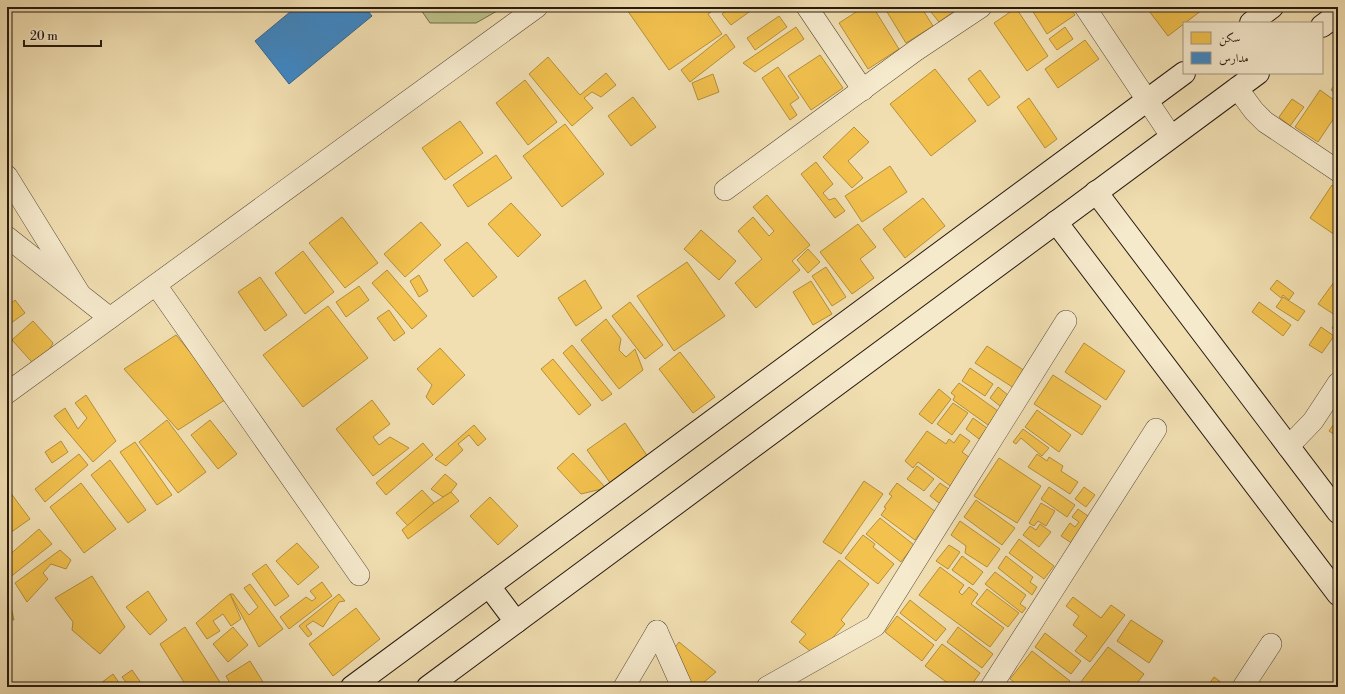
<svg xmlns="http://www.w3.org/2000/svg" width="1345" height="694" viewBox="0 0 1345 694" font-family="'Libre Bodoni',Amiri,serif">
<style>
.green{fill:#bcc18a;stroke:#726e4d}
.homes{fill:#f2c14e;stroke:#b58f3b}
.schools{fill:#3f88c5;stroke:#38678f}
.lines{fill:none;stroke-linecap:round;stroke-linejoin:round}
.street-casing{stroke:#5a4b38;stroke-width:22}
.secondary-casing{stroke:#281a10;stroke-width:24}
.street{stroke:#f6eacd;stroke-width:21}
.secondary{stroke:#f6eacd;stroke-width:22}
</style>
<rect width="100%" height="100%" fill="#f1dfb2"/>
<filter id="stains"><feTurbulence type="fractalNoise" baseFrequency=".005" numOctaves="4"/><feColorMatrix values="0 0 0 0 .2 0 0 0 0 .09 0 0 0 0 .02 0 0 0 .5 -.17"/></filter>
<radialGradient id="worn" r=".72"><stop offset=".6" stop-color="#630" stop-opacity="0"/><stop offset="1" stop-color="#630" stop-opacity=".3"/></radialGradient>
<polygon class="green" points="419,7 504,7 476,23 430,23"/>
<g class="homes">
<polygon points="625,7 719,7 708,14 722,34 669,70"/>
<polygon points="731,7 756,7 731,25 722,14"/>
<polygon points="772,7 783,7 783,8 774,12"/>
<polygon points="864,7 873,7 899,49 868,69 839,23"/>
<polygon points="884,7 921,7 933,26 906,43"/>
<polygon points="927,7 960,7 939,22"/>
<polygon points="1030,7 1069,7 1075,15 1047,34"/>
<polygon points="1146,7 1206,7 1168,36"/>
<polygon points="1016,8 1048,56 1027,71 994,23"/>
<polygon points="779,16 787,27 755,50 747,38"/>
<polygon points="796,27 804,39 755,72 743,63"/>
<polygon points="1065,27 1073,39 1057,50 1049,39"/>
<polygon points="726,34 735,47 690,82 681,70"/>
<polygon points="1085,40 1099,59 1058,88 1045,69"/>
<polygon points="820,55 843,88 811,110 788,76"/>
<polygon points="548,57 580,95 606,73 616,85 601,97 592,92 584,98 593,108 572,126 529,74"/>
<polygon points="778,67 799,98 790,104 797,115 790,120 762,78"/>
<polygon points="935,69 976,121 931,156 890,104"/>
<polygon points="980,70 1000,97 988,106 968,79"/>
<polygon points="713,74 719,92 698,100 692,83"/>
<polygon points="525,80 557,122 528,145 496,103"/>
<polygon points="1338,80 1338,95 1331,90"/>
<polygon points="1320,90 1338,103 1338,112 1318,142 1295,127"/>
<polygon points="633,97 656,127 631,146 608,116"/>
<polygon points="1029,98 1057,139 1045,148 1017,107"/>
<polygon points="1292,99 1304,107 1290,126 1279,117"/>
<polygon points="460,121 483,153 445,180 422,148"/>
<polygon points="565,124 604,174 562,207 523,156"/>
<polygon points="854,127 869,142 848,161 863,178 852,188 823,157"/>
<polygon points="496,155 512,178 468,207 453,185"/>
<polygon points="816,162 833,184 823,193 829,200 835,198 845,211 835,218 801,174"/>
<polygon points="890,166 907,192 862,222 845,196"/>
<polygon points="1332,185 1338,189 1338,237 1310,218"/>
<polygon points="767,195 810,245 792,261 800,270 756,308 735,283 762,259 738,231 753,217 769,236 774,231 753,207"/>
<polygon points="923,198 945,226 905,258 883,229"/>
<polygon points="511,203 541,235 518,257 488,224"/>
<polygon points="342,217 378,263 345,288 309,243"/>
<polygon points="421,222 441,245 405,277 384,254"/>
<polygon points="858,224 876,247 860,259 874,278 852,294 820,252"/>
<polygon points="701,230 736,261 719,280 684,249"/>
<polygon points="467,242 497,277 473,297 444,260"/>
<polygon points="808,249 820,262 808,273 797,260"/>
<polygon points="303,251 334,292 305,314 275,273"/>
<polygon points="687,262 725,316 674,351 637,296"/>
<polygon points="826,267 846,297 832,306 812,276"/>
<polygon points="387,270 427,316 412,329 372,283"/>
<polygon points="419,275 428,291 419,297 410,281"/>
<polygon points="260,277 287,315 265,331 238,292"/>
<polygon points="585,280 602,308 576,326 558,298"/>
<polygon points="1277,280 1294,293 1289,300 1283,295 1281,298 1270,289"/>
<polygon points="811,281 832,314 813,325 793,292"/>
<polygon points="1334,282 1338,285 1338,317 1318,304"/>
<polygon points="359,286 369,300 346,317 336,302"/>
<polygon points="1283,297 1305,311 1298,321 1276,307"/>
<polygon points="15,300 25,313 7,326 7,307"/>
<polygon points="630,302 663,345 645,359 612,316"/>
<polygon points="1259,302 1291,325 1283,336 1252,312"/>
<polygon points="328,306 368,358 303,407 263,355"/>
<polygon points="389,310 405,333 394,341 377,318"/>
<polygon points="606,319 621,339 619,350 626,357 635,349 643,370 619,389 581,340"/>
<polygon points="1338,320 1338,332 1332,328"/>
<polygon points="33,321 53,343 39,370 12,340"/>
<polygon points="1321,327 1334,336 1322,353 1309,345"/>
<polygon points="176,335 228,398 178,430 124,369"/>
<polygon points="1084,343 1125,371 1106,400 1065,372"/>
<polygon points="572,345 612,394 602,401 563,353"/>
<polygon points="987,346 1028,373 1017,390 975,363"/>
<polygon points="440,348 465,375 433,405 426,397 432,385 417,369"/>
<polygon points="680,352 715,397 693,413 659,369"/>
<polygon points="553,359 591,405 579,415 541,369"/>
<polygon points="970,368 993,384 985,396 962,381"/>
<polygon points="1053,375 1101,406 1082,435 1034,404"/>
<polygon points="959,383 998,411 988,425 953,400 955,396 951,393"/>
<polygon points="998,387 1008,395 1000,406 990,398"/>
<polygon points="939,389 951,399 932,424 919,414"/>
<polygon points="86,395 116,441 93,462 54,416 65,408 78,429 87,418 75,403"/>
<polygon points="372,400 390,424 373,437 379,445 390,437 409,448 373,476 336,429"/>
<polygon points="953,403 968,413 952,435 937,424"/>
<polygon points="1037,410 1071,435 1059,452 1025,427"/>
<polygon points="973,418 987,428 979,439 966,429"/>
<polygon points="1338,418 1338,437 1329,431"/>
<polygon points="167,420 206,472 178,493 139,442"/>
<polygon points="210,420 237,454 218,469 191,435"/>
<polygon points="625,423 648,457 611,484 587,450"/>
<polygon points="474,425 486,439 478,446 469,435 458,444 463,450 446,466 435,459"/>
<polygon points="1023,429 1049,448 1042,456 1021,438 1016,444 1013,442"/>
<polygon points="927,431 946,444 949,439 954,443 960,434 970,441 962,452 973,460 953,488 918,462 913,468 905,461"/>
<polygon points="61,441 68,452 52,463 45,452"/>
<polygon points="135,442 172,495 157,505 120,452"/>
<polygon points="423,443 433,455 386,495 376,483"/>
<polygon points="573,453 606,488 581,494 557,468"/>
<polygon points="79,454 88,465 45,502 35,489"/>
<polygon points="1037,454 1047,461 1049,457 1063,466 1061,471 1078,482 1070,494 1028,467"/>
<polygon points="999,458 1041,486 1017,523 974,496"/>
<polygon points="110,460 146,510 128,523 91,475"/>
<polygon points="917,466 934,479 924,491 907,479"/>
<polygon points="445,474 457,484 451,492 443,497 431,489"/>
<polygon points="864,481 883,494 841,554 823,542"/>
<polygon points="81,483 116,529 84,553 50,507"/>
<polygon points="897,483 936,512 915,540 881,515 886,508 884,507 892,496 889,494"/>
<polygon points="940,483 953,492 943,506 930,496"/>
<polygon points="1049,487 1075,505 1067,517 1041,499"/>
<polygon points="1084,487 1095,495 1086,507 1075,499"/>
<polygon points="7,488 30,519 7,535"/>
<polygon points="422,490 434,503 408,526 396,513"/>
<polygon points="451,492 459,501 408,539 402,530 434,503"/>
<polygon points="490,497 518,526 498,545 470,516"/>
<polygon points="976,500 1015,528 1002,545 964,517"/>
<polygon points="1041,503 1055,511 1046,526 1038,521 1034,526 1029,523"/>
<polygon points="1078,509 1095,521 1076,546 1061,536 1070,523 1075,527 1079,522 1072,517"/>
<polygon points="880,518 914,545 901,562 866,534"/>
<polygon points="960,521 1000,549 987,567 965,553 966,546 951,535"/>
<polygon points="1040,524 1051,532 1039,547 1023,535 1030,526 1036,530"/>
<polygon points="39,529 52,544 9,578 7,576 7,557"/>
<polygon points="863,535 875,544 873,547 894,564 878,584 845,558"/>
<polygon points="1019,539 1054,566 1044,579 1009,553"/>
<polygon points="297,543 319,567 298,585 276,561"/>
<polygon points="949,545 960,552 948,569 936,561"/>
<polygon points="60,550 71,560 66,569 51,564 43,573 48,579 27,602 15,583"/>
<polygon points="962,556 983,572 973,585 952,570"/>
<polygon points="1006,556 1033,577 1030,582 1037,587 1032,595 998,568"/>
<polygon points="839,560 869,584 841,620 845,624 816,656 799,642 806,634 791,622"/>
<polygon points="266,564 289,596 275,606 252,574"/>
<polygon points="940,567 964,585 959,592 962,595 969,587 978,594 971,604 1004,628 990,647 919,595"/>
<polygon points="995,572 1026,595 1020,604 1026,608 1022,613 985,584"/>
<polygon points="92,576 125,627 100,654 72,630 73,622 55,598"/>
<polygon points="322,582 332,596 289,629 280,617 306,597 312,601 316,598 310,591"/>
<polygon points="250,584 283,629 259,647 230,594 233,594 249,615 258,607 244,588"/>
<polygon points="987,589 1019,613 1008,627 976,603"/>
<polygon points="148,591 167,620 150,635 126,607"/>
<polygon points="230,594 241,619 231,626 223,614 213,621 220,631 207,639 196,623"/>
<polygon points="339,594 345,601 339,602 323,627 313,621 306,626 312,634 308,637 299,626"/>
<polygon points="1073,597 1101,618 1111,605 1125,615 1090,662 1075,651 1087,636 1073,625 1079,616 1066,606"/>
<polygon points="910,600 946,629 936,641 900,613"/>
<polygon points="7,601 10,603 14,620 7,619"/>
<polygon points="356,608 380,639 333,676 309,644"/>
<polygon points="897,616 934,645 922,661 885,632"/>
<polygon points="1131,620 1163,641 1149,663 1117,641"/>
<polygon points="185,627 223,687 187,687 160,644"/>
<polygon points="233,627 248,645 228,662 213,644"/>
<polygon points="958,627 993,654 982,668 947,642"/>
<polygon points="1045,633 1081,661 1071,674 1035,647"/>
<polygon points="679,642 716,672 698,687 690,687 670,654"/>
<polygon points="942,644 980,673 970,687 953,687 925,666"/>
<polygon points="1108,647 1144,674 1134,687 1085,687 1080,683"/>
<polygon points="1032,651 1070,681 1065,687 1020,687 1010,679"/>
<polygon points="250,661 266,687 232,687 226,676"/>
<polygon points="132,670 144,687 130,687 122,677"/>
<polygon points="113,674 122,687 98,687 97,686"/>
<polygon points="1214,677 1227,687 1207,687"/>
</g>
<polygon class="schools" points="296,7 365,7 372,16 289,84 255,41"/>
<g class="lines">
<defs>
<g id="street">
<polyline points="807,7 863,90"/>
<polyline points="1085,7 1171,136"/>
<polyline points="1237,88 1254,111 1265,122 1338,171"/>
<polyline points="7,176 80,294"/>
<polyline points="725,190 915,51 981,7"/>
<polyline points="7,237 110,318"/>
<polyline points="156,285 359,575"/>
<polyline points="7,393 537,7"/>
<polyline points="1288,447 1313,421 1338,383"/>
<polyline points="657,631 682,687"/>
<polyline points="624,687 657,631"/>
<polyline points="767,687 875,626 1066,321"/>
<polyline points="991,687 1156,429"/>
<polyline points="1243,687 1271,644"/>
</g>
<g id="secondary">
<polyline points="1251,23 1272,7"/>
<polyline points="1322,26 1338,14"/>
<polyline points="1096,192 1338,512"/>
<polyline points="1056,222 1338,594"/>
<polyline points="489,586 516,622"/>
<polyline points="352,687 1184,73"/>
<polyline points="428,687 1258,73"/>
</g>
</defs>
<use href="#street" class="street-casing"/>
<use href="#secondary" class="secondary-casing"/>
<use href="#street" class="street"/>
<use href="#secondary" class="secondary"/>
</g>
<rect width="1345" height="694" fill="none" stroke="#f1dfb2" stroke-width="24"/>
<rect x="8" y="8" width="1329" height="678" fill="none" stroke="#281a10" stroke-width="2"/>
<rect x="12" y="12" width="1321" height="670" fill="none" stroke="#281a10"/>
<rect x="1183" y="22" width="140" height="52" fill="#f6eacd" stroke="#a49781"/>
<rect x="1191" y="32" width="20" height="12" fill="#f2c14e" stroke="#a49781"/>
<text x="1219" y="42" font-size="12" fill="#281a10">سكن</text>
<rect x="1191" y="52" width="20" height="12" fill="#3f88c5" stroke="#a49781"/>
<text x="1219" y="62" font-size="12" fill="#281a10">مدارس</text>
<path d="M24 40v6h77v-6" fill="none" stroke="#281a10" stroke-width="2"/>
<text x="30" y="40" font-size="12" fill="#281a10" stroke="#f6eacd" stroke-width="3" paint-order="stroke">20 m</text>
<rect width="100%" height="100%" filter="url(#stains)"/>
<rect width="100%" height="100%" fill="url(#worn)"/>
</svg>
